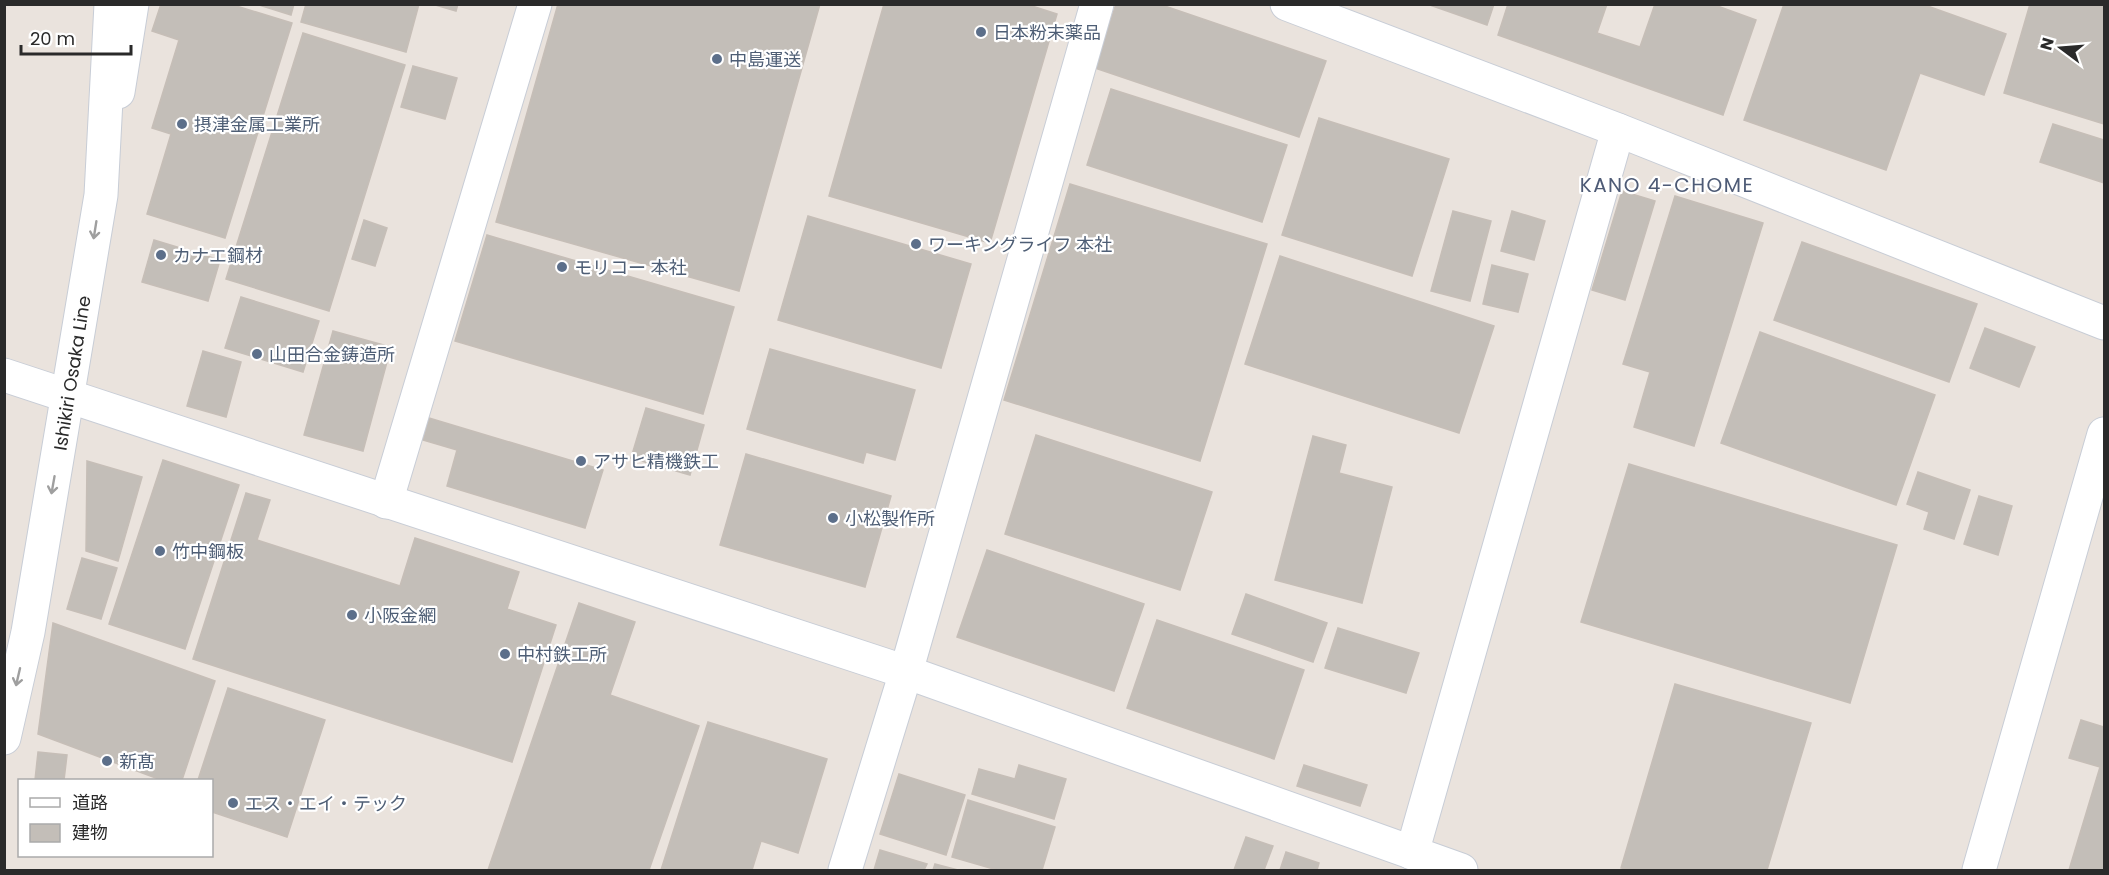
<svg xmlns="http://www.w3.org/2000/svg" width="2109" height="875" viewBox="0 0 2109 875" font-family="Poppins,'Noto Sans JP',sans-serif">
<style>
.building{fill:#c3beb8;stroke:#c6beb7;stroke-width:1.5}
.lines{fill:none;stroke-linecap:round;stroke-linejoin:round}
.minor-casing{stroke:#c8cdd6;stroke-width:35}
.tertiary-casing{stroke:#c8cdd6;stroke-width:35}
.secondary-casing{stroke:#c8cdd6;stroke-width:35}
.minor{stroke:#fff;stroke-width:33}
.tertiary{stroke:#fff;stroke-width:33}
.secondary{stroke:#fff;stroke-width:33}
.oneway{stroke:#9f9f9f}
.service-dot{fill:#5c6f8a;stroke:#fff;stroke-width:2}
.labels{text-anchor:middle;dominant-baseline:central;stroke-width:4.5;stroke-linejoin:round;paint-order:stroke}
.service-label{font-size:18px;fill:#4e5e75;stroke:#fff;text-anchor:start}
.street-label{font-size:18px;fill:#2a2a2a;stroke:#fff}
.neighbourhood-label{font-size:20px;letter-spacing:1.5px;fill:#4e5b76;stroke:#fff}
</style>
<rect width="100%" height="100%" fill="#eae3dd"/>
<g class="building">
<polygon points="161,4 230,4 292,23 225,238 147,214 171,134 152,128 179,40 152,31"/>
<polygon points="256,4 294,4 291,15"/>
<polygon points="306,4 419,4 406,52 301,22"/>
<polygon points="432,4 458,4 456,11"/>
<polygon points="558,4 820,4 739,291 496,222"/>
<polygon points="884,4 1026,4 1057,14 990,243 829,196"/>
<polygon points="1116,4 1159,4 1326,61 1299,137 1095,68"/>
<polygon points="1427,4 1494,4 1487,25"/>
<polygon points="1508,4 1607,4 1597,33 1640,47 1655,4 1712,4 1756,20 1723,115 1498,35"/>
<polygon points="1784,4 1922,4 2006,34 1984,95 1920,73 1886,170 1744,120"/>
<polygon points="2030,4 2104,4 2104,124 2004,93"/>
<polygon points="303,33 405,65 329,311 226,279"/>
<polygon points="413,66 457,78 445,119 401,107"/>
<polygon points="1111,89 1287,145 1262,222 1087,165"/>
<polygon points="1319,118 1449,159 1412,276 1282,235"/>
<polygon points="2053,124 2104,140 2104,183 2040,162"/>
<polygon points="1070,184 1267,244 1200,461 1004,400"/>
<polygon points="1622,191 1655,201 1625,300 1592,290"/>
<polygon points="1675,196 1763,223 1694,446 1634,427 1650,372 1623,364"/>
<polygon points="1453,211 1491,221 1470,301 1431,291"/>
<polygon points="1512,211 1545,221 1534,260 1501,251"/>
<polygon points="808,216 971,264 941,368 778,320"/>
<polygon points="364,220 387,228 375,266 352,259"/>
<polygon points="487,235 734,307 703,414 455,341"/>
<polygon points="154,240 220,260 208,301 142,282"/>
<polygon points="1802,242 1977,304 1949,382 1774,320"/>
<polygon points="1280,256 1494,326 1459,433 1245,364"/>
<polygon points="1492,265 1528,274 1518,312 1483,304"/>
<polygon points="241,297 319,321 303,372 225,348"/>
<polygon points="1985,328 2035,347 2019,387 1970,368"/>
<polygon points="333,331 391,347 363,451 304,435"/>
<polygon points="1760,332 1935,395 1896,505 1721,443"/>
<polygon points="770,349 915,390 895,460 866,452 863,463 747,429"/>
<polygon points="203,351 241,362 226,417 187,406"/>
<polygon points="646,408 704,425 690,475 631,458"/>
<polygon points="429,418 603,470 585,528 447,486 457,450 423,440"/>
<polygon points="1036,435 1212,492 1180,590 1005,534"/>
<polygon points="1313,436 1346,445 1339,473 1392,487 1362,603 1275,580"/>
<polygon points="746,454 891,496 865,587 720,545"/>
<polygon points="163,460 239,485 185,649 109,624"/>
<polygon points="87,461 142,477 118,561 86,551"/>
<polygon points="1629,464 1897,545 1850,703 1581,622"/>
<polygon points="1918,472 1970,490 1954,539 1924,529 1929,512 1907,504"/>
<polygon points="246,493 270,500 257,540 400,586 415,538 519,572 507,609 556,625 512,762 193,659"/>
<polygon points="1979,496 2012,506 1998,555 1964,544"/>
<polygon points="987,550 1144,604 1114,691 957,637"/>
<polygon points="82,558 117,568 101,619 67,609"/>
<polygon points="1246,594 1327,623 1313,662 1232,634"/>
<polygon points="579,603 635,622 610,695 699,726 649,870 488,870"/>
<polygon points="1157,620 1304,670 1274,759 1127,708"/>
<polygon points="53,623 215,681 182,780 161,780 38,734"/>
<polygon points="1338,628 1419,653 1406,693 1325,668"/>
<polygon points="1675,684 1811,723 1767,870 1631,870 1621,868"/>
<polygon points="228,688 325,720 287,837 212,812 212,780 198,780"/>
<polygon points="2081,720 2104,727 2104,870 2069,870 2100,767 2069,758"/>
<polygon points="708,722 827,759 798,853 761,841 752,870 661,870"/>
<polygon points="38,752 67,755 64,780 35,780"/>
<polygon points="1019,765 1066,779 1054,819 972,794 979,769 1015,779"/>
<polygon points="1304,765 1367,785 1360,806 1297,786"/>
<polygon points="899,774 965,795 946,855 880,834"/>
<polygon points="968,800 1055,827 1042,870 997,870 952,857"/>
<polygon points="1246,837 1273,846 1264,870 1234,870"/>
<polygon points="880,850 927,864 924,870 874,870"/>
<polygon points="1286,852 1319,863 1317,870 1280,870"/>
<polygon points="935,864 958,870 933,870"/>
</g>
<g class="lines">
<defs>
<g id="minor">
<polyline points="4,375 906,672 1461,870"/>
<polyline points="386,502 535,4"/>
<polyline points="1412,853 1618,130"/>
<polyline points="845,870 906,672 1097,4"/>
<polyline points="1979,870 2104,434"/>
</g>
<g id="tertiary">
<polyline points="1287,4 1618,130 2104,323"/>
<polyline points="118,92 132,4"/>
</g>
<polyline id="secondary" points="4,738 28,632 101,195 111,4"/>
</defs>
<use href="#minor" class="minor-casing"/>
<use href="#tertiary" class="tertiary-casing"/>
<use href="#secondary" class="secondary-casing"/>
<use href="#minor" class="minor"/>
<use href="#tertiary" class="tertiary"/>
<use href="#secondary" class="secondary"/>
</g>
<defs><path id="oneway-shaft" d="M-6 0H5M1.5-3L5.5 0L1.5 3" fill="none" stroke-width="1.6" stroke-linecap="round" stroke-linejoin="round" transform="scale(1.5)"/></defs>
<g class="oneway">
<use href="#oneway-shaft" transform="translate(95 230) rotate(99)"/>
<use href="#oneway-shaft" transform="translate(53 485) rotate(100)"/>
<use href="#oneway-shaft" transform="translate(18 677) rotate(103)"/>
</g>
<g class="service-dot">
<circle cx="981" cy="32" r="6"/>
<circle cx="717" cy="59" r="6"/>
<circle cx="182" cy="124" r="6"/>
<circle cx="916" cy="244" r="6"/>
<circle cx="161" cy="255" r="6"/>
<circle cx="562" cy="267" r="6"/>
<circle cx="257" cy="354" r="6"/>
<circle cx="581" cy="461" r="6"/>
<circle cx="833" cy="518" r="6"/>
<circle cx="160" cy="551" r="6"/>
<circle cx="352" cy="615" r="6"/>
<circle cx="505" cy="654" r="6"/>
<circle cx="107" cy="761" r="6"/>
<circle cx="233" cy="803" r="6"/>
</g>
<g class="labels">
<g class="service-label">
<text x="993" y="32">日本粉末薬品</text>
<text x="729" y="59">中島運送</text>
<text x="194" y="124">摂津金属工業所</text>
<text x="928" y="244">ワーキングライフ 本社</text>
<text x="173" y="255">カナエ鋼材</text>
<text x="574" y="267">モリコー 本社</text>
<text x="269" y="354">山田合金鋳造所</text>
<text x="593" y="461">アサヒ精機鉄工</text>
<text x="845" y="518">小松製作所</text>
<text x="172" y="551">竹中鋼板</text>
<text x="364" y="615">小阪金網</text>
<text x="517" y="654">中村鉄工所</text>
<text x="119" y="761">新髙</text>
<text x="245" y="803">エス・エイ・テック</text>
</g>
<g class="street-label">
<text transform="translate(72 373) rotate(-81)">Ishikiri Osaka Line</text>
</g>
<g class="neighbourhood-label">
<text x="1667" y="185">KANO 4-CHOME</text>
</g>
</g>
<rect width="2109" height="875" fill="none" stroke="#2a2a2a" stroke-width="12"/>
<rect x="18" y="779" width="195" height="78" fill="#ffffff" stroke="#aaaaaa" stroke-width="1.5"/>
<rect x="30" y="798" width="30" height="9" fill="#ffffff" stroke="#aaaaaa" stroke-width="1.5"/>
<text x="72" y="809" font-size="18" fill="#2a2a2a">道路</text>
<rect x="30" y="824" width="30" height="18" fill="#c3beb8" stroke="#aaaaaa" stroke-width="1.5"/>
<text x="72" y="839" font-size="18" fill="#2a2a2a">建物</text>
<g transform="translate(2061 48) rotate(286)" stroke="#ffffff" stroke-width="4.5" paint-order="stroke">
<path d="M0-4.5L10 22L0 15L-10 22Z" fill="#2a2a2a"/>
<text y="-9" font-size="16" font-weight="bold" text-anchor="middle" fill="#2a2a2a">N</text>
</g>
<path d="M21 45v9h110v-9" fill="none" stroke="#2a2a2a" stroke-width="3"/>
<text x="30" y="45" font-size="18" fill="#2a2a2a" stroke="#ffffff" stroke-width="4.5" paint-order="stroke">20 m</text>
</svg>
